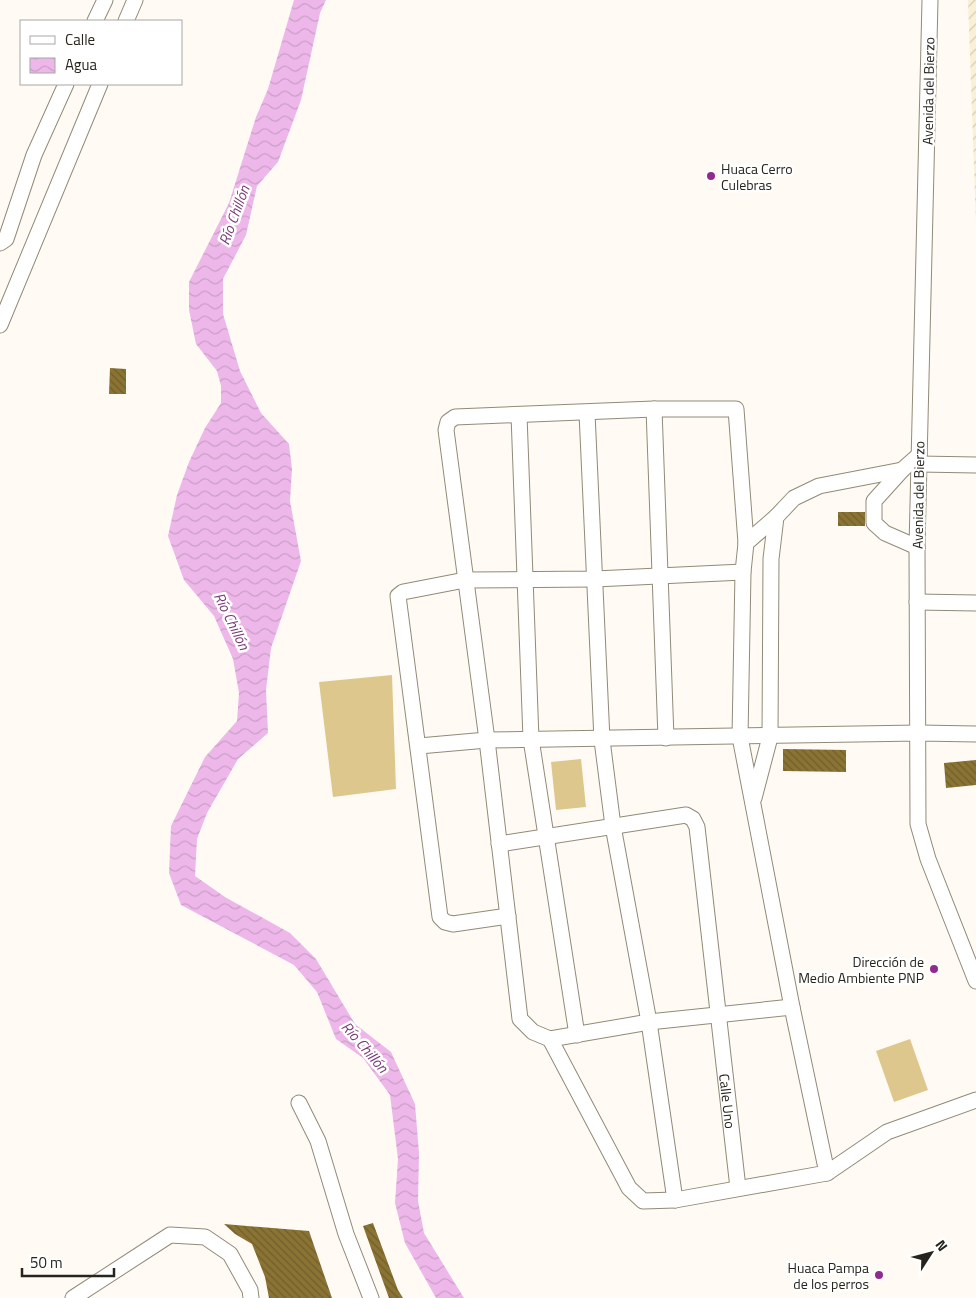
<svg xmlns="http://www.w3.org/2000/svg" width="976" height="1298" viewBox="0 0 976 1298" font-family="'Titillium Web',sans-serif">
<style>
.industrial{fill:url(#industrial-furrows)}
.pitch{fill:#dec78c}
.water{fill:url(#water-waves)}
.building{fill:url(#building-back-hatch)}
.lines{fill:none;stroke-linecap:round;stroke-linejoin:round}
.minor-casing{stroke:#918a78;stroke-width:17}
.minor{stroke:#fff;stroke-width:15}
.poi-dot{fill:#912a8f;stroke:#fff;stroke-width:2}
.labels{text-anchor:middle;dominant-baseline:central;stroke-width:5;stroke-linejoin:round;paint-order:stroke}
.street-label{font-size:14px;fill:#26241d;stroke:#fff}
.poi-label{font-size:14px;fill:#26241d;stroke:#fff;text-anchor:end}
.water-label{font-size:15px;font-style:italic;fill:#783b76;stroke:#fff}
</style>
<defs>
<pattern id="industrial-furrows" width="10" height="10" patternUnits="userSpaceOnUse" patternTransform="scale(1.25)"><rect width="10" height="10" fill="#faf0d5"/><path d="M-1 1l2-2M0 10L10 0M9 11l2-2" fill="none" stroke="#d6ceb6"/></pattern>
<pattern id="water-waves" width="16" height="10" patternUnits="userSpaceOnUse" patternTransform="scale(1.25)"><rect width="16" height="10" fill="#edb8e9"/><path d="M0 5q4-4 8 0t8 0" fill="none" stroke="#cb9ec7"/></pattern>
<pattern id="building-back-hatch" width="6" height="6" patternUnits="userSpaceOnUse" patternTransform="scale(1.25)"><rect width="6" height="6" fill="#8a7333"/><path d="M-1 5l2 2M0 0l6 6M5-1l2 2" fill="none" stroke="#715e2b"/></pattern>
</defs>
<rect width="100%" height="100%" fill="#fffbf4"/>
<polygon class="industrial" points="968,0 976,0 976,224"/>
<g class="pitch">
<polygon points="392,675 396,789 333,797 319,682"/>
<polygon points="581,759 586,807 556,810 551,762"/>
<polygon points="910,1039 928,1090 894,1102 876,1051"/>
</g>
<polygon class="water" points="294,0 326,0 320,13 301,100 278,162 257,186 246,235 223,279 223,314 240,371 261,413 289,444 292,469 290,501 301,561 271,648 266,690 268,733 238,759 207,813 197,839 195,876 225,897 290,933 316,959 355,1024 391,1052 415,1104 419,1153 418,1201 424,1233 464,1298 436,1298 405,1243 395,1203 398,1159 390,1095 363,1058 336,1039 317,992 294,965 181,905 169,873 171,826 205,757 237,721 239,693 233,659 214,616 184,580 168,536 177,495 189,462 205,428 221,403 221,386 217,371 196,344 189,310 189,282 229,203 256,117 268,89"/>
<g class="building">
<polygon points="110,368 126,369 126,394 109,394"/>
<rect x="838" y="512" width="27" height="14"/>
<polygon points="783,749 846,750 846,772 783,771"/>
<polygon points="976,760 976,785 946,788 944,763"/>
<polygon points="373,1223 398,1290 403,1298 389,1298 363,1226"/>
<polygon points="224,1224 309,1231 332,1298 269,1298 265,1277 252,1244 235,1234"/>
</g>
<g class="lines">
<defs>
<g id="minor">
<polyline points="930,0 917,547 918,824 928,859 976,981"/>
<polyline points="95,21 105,0"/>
<polyline points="126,21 135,0"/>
<polyline points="0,243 6,239 34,155 66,84"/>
<polyline points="0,325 100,84"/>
<polyline points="654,409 666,738"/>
<polyline points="587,413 602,740 613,826 649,1022 675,1200"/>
<polyline points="519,415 531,739 577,1035"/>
<polyline points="919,464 976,465"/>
<polyline points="902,470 874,501 874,523 885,533 917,547"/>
<polyline points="746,543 736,409 654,409 455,417 448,422 446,430 487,740 520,1019 533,1032 550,1039 649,1022 792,1007"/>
<polyline points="917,602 976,603"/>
<polyline points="419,746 487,740 919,733 976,734"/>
<polyline points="754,798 770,737 771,559 776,517"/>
<path id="s1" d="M 499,844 L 686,815 L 693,819 L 697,827 L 738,1188"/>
<polyline points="508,916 453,924 445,922 440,917 398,596 403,592 465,580 595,579 743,572"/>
<polyline points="550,1039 629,1188 643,1201 675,1200 827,1173 887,1132 976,1100"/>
<polyline points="299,1103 318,1141 346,1234 371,1298"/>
<polyline points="827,1173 792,1007 740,737 743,572 746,543 776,517 794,498 819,486 902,470 919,455"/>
<polyline points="73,1298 170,1235 205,1237 230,1254 250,1290 251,1298"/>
</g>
</defs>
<use href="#minor" class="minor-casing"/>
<use href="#minor" class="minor"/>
</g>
<g class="poi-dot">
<circle cx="711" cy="176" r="5"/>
<circle cx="934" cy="969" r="5"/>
<circle cx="879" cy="1275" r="5"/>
</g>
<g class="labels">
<g class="street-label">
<text transform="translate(928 91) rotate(-89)">Avenida del Bierzo</text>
<text transform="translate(918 495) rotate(-89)">Avenida del Bierzo</text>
<text stroke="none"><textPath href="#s1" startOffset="482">Calle Uno</textPath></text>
</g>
<g class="poi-label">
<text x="721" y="168" text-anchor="start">Huaca Cerro<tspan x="721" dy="16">Culebras</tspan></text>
<text x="924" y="961">Dirección de<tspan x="924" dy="16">Medio Ambiente PNP</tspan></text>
<text x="869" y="1267">Huaca Pampa<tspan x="869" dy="16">de los perros</tspan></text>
</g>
<g class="water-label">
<text transform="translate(234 215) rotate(-70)">Río Chillón</text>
<text transform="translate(232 621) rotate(64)">Río Chillón</text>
<text transform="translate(365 1047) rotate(49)">Río Chillón</text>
</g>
</g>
<rect x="20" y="20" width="162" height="65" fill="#ffffff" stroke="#a8a7a5"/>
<rect x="30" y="36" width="25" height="8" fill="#ffffff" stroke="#a8a7a5"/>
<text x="65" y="45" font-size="15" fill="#26241d">Calle</text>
<rect x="30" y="58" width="25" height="15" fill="url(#water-waves)" stroke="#a8a7a5"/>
<text x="65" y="70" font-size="15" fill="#26241d">Agua</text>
<g transform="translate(931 1253) rotate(54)" stroke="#ffffff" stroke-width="4" paint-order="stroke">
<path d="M0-4L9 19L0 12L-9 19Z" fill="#26241d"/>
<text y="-8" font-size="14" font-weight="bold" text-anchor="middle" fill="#26241d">N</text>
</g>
<path d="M22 1268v8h92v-8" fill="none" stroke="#26241d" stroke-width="2.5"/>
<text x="30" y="1268" font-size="15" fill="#26241d" stroke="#ffffff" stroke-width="4" paint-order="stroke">50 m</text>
</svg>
